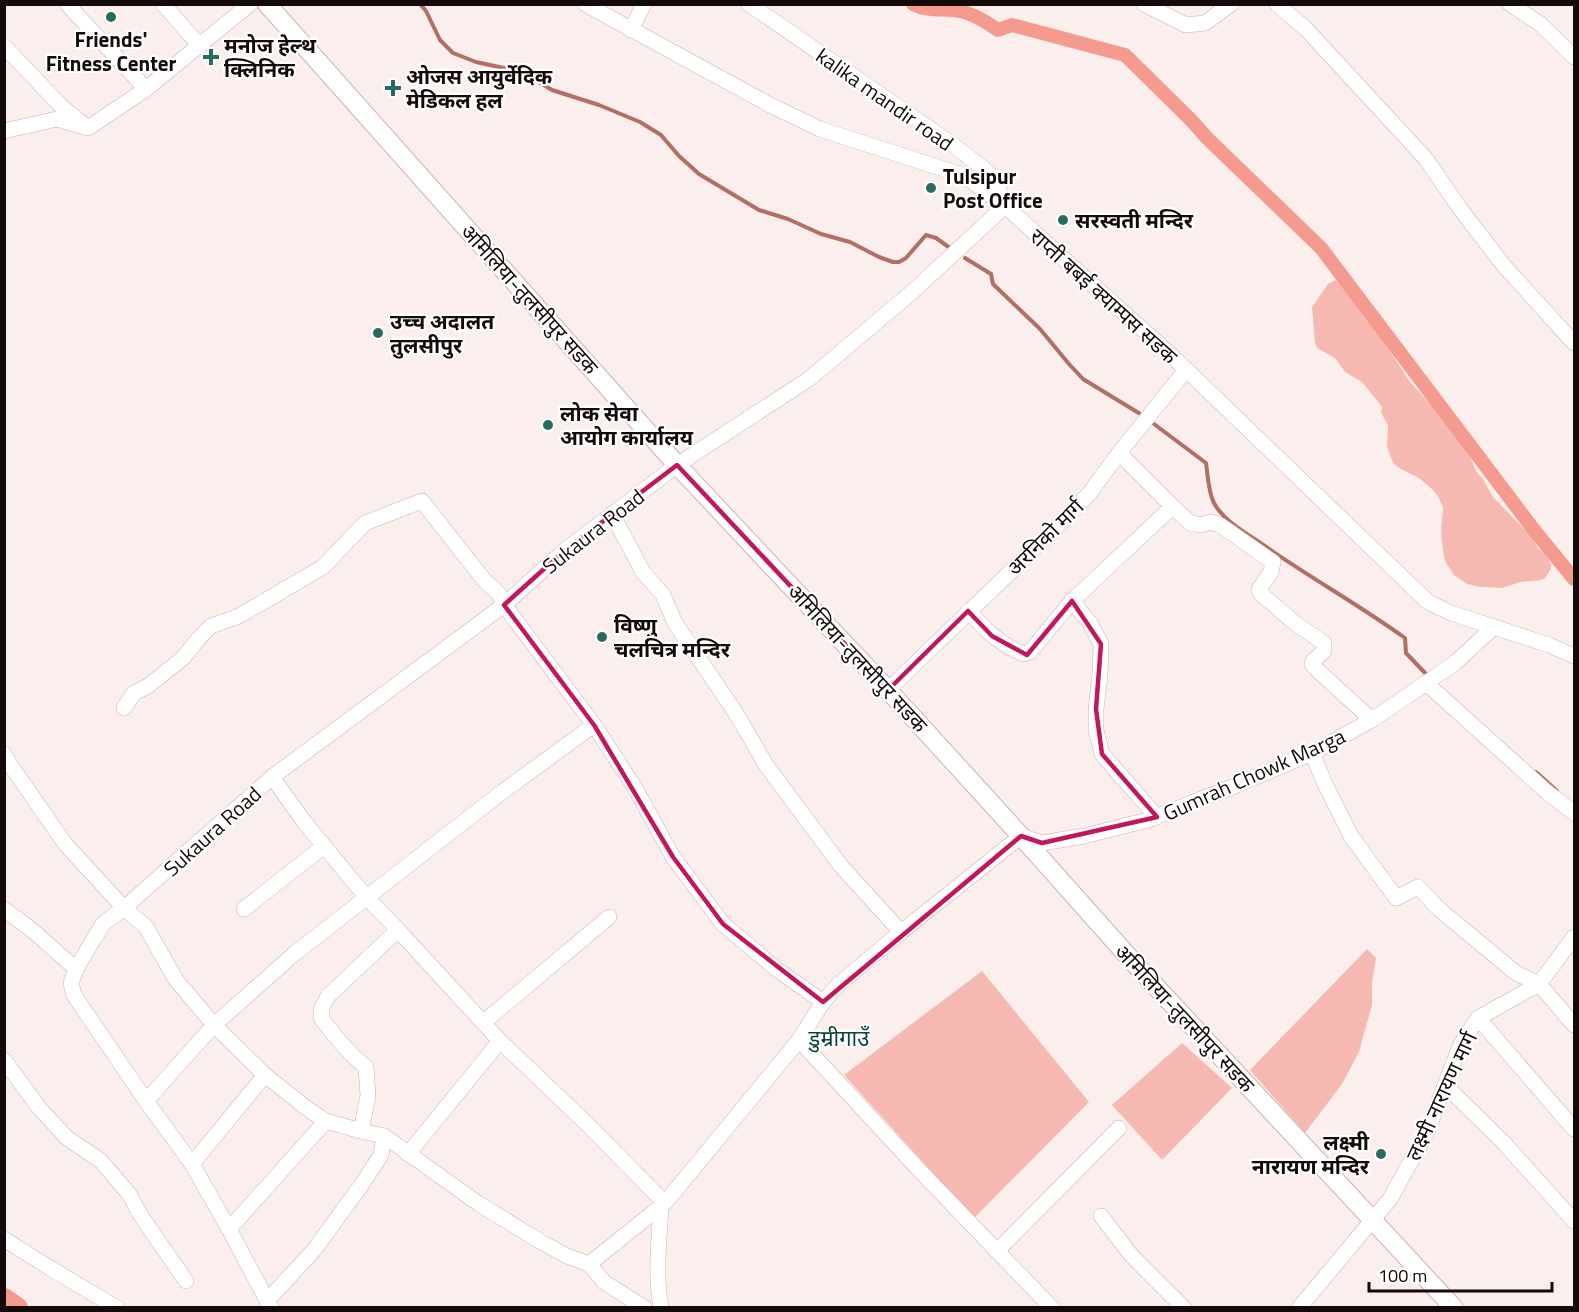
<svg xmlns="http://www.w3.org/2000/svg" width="1579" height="1312" viewBox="0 0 1579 1312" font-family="'Titillium Web','Noto Sans Devanagari',sans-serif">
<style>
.green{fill:#f6b9b1}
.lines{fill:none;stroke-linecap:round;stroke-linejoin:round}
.stream{stroke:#b26f66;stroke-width:4}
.canal{stroke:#f59a8e;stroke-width:14}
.river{stroke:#f59a8e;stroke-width:22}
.minor-casing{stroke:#cfb1ac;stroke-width:16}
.major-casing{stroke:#cfb1ac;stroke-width:20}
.minor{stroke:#fff;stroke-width:15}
.major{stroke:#fff;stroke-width:18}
.marked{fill:none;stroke:#c2185b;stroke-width:4.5;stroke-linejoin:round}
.poi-dot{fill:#286c5f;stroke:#fff;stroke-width:2}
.labels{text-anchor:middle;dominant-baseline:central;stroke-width:4.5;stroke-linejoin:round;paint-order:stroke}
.poi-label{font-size:21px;font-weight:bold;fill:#140a09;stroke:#fff;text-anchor:start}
.street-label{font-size:21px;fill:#140a09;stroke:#fff}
.neighbourhood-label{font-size:22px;fill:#074339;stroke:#fff}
</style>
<rect width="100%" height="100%" fill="#fbefed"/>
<g class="green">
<polygon points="1336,280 1344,287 1353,300 1374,327 1410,382 1450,425 1466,446 1476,471 1483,479 1493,497 1531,536 1538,548 1546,555 1551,564 1551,569 1545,578 1541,580 1521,582 1502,588 1481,587 1467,584 1454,575 1445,561 1443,552 1441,530 1443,508 1439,498 1433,490 1419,478 1401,469 1393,463 1387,447 1388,426 1381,412 1382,407 1379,403 1362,382 1345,372 1335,358 1317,348 1315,343 1312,307 1328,284"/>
<polygon points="1367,949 1376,958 1372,983 1372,1005 1359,1052 1342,1084 1305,1133 1250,1070"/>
<polygon points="982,971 1089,1102 974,1218 844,1075"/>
<polygon points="1182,1043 1232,1088 1162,1160 1112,1105"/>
</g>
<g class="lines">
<g class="stream">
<polyline points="420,4 426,11 440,40 453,53 476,62 522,72 552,90 599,105 640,122 661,135 679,156 699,174 759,210 788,219 821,234 850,242 879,257 893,262 899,262 906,258 926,235 936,238 950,248"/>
<polyline points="965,258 991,274 993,284 1040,329 1069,364 1083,379 1142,415"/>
<path d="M 1154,424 L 1206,463 C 1208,476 1208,491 1214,503 C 1223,520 1244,532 1259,542 C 1307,576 1358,604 1405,638 L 1406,653 L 1427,675"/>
<polyline points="1536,772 1557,791"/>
</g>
<path class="canal" d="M 913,4 C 928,12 944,8 960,11 C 974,14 986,22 998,30 L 1012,25 L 1125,55 L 1191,120 L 1207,138 L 1321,248 L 1534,530 L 1574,579"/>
<polyline class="river" points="4,1299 17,1308"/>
<defs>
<g id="minor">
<polyline points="67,4 146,89"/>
<polyline points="163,4 200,46"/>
<polyline points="585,4 770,105 820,129 965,176 1005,206 1172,356 1428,602 1451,613 1549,645 1574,656"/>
<polyline points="1144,4 1186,25 1205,23 1231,4"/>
<polyline points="1277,4 1306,29 1426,159 1461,210 1505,267 1574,343"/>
<polyline points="1510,4 1539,23 1574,57"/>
<polyline points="631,30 644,4"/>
<polyline points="4,46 61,106 83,124"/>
<polyline points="4,131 57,119 88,128 146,89 250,4"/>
<polyline points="1119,453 1170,504 1190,523 1201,525 1211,522 1220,525 1273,562 1271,572 1260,588 1259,590 1261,594 1296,624 1324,643 1324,651 1313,661 1312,664 1315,668 1372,720"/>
<polyline points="612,514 643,572 663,595 675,623 737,715 766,765 841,866 901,932"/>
<polyline points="1072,601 1090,623 1101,644 1100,675 1096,709 1096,730 1102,754 1157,817"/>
<path d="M 968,611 C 986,630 1000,645 1024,654 L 1030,652 L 1072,601 L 1172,507"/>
<polyline points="1426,683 1547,792 1574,813"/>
<polyline points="888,690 1054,530 1089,494 1119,453 1186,370"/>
<polyline points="124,708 134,693 148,686 183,658 199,638 211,626 239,616 323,567 365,523 422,501 484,580 499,594 504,605 594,725 635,788 673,857 723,924 775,968 823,1002"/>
<polyline points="1312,753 1325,784 1351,836 1396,898 1418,887 1440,910 1516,973 1539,984 1574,1025"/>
<polyline points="4,754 11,766 66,845 124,908 146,927 176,980 214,1025 265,1075 309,1110 326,1121 361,1131 384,1136 479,1204 543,1243 567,1256 589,1264 604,1282 645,1308"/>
<polyline points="272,777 305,823 367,898 398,930 500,1041 585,1122 665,1203"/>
<polyline points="4,909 32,930 76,969"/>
<polyline points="244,909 324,846"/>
<polyline points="1479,1019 1574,1129"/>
<polyline points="484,1022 609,917"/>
<polyline points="799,1040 921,1172 1052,1308"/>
<polyline points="4,1060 40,1109 67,1138 101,1161 129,1194 141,1216 186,1281"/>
<polyline points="1445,1085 1503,1142 1574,1221"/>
<polyline points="146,1101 214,1025 294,954 502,792 594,725"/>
<path d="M 361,1131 L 368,1096 L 366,1067 C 348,1053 335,1036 321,1018 L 322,1007 L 328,996 L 398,930"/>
<polyline points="408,1154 500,1041"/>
<polyline points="192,1164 265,1075"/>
<polyline points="1101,1216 1131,1255 1184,1308"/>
<polyline points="229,1229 326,1121"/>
<polyline points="4,1239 50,1268 117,1308"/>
<polyline points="997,1251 1119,1128"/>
<polyline points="589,1264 665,1203 799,1040 823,1002 838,985 901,932 1021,836 1042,843 1084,836 1148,820 1237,785 1312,753 1372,720 1426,683 1456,662 1494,627"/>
<polyline points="267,1301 314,1250 360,1187 381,1155 384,1136"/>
<polyline points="271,1308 229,1229 192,1164 146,1101 74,995 71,983 76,969 89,947 103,924 124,908 272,777 504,605 564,551 677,465 809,379 911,293 1005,206 994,178 978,164 949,142 749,4"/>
<path d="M 661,1308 C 655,1275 659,1240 661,1207"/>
<polyline points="1299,1308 1390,1199 1426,1134 1461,1044 1478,1018 1539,984 1574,937"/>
</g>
<polyline id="major" points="267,4 677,465 888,690 1021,836 1135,964 1454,1308"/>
</defs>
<use href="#minor" class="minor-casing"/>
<use href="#major" class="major-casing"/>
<use href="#minor" class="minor"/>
<use href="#major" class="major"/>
</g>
<path class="marked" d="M 677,465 L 888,690 L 968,611 L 992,636 L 1027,655 L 1072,601 L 1101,644 L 1096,709 L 1102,754 L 1157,817 L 1042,843 L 1021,836 L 823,1002 L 723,924 L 673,857 L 594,725 L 504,605 L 564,551 Z"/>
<g class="poi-dot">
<circle cx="111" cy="17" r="6"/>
<path d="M208 48h6v6h6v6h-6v6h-6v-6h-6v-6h6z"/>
<path d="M390 79h6v6h6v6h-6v6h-6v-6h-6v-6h6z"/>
<circle cx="931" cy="188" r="6"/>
<circle cx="1063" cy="220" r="6"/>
<circle cx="378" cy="333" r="6"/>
<circle cx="548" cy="425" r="6"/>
<circle cx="602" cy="637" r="6"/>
<circle cx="1381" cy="1154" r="6"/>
</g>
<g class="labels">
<g class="poi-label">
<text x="111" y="39" text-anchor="middle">Friends'<tspan x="111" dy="24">Fitness Center</tspan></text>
<text x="224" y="45">मनोज हेल्थ<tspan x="224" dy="24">क्लिनिक</tspan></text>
<text x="406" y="76">ओजस आयुर्वेदिक<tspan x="406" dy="24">मेडिकल हल</tspan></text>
<text x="943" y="176">Tulsipur<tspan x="943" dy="24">Post Office</tspan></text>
<text x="1075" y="220">सरस्वती मन्दिर</text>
<text x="390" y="321">उच्च अदालत<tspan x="390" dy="24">तुलसीपुर</tspan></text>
<text x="560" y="413">लोक सेवा<tspan x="560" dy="24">आयोग कार्यालय</tspan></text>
<text x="614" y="625">विष्णु<tspan x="614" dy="24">चलचित्र मन्दिर</tspan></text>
<text x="1369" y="1142" text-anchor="end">लक्ष्मी<tspan x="1369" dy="24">नारायण मन्दिर</tspan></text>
</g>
<g class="street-label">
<text transform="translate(885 99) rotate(35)">kalika mandir road</text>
<text transform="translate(1104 296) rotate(42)">राप्ती बबई क्याम्पस सडक</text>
<text transform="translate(530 299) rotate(48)">अमिलिया-तुलसीपुर सडक</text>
<text transform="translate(593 531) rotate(-38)">Sukaura Road</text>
<text transform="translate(1045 537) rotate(-45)">अरनिको मार्ग</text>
<text transform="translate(858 658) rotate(47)">अमिलिया-तुलसीपुर सडक</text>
<text transform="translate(1254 774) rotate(-24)">Gumrah Chowk Marga</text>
<text transform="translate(212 831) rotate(-42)">Sukaura Road</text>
<text transform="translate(1185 1018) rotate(47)">अमिलिया-तुलसीपुर सडक</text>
<text transform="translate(1441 1096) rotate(-65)">लक्ष्मी नारायण मार्ग</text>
</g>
<g class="neighbourhood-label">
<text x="839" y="1038">डुम्रीगाउँ</text>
</g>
</g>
<rect width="1579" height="1312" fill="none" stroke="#140a09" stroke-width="12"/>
<path d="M1369 1282v9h183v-9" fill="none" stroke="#140a09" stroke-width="3"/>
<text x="1378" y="1282" font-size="18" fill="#140a09" stroke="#ffffff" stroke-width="4.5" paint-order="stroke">100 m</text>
</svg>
